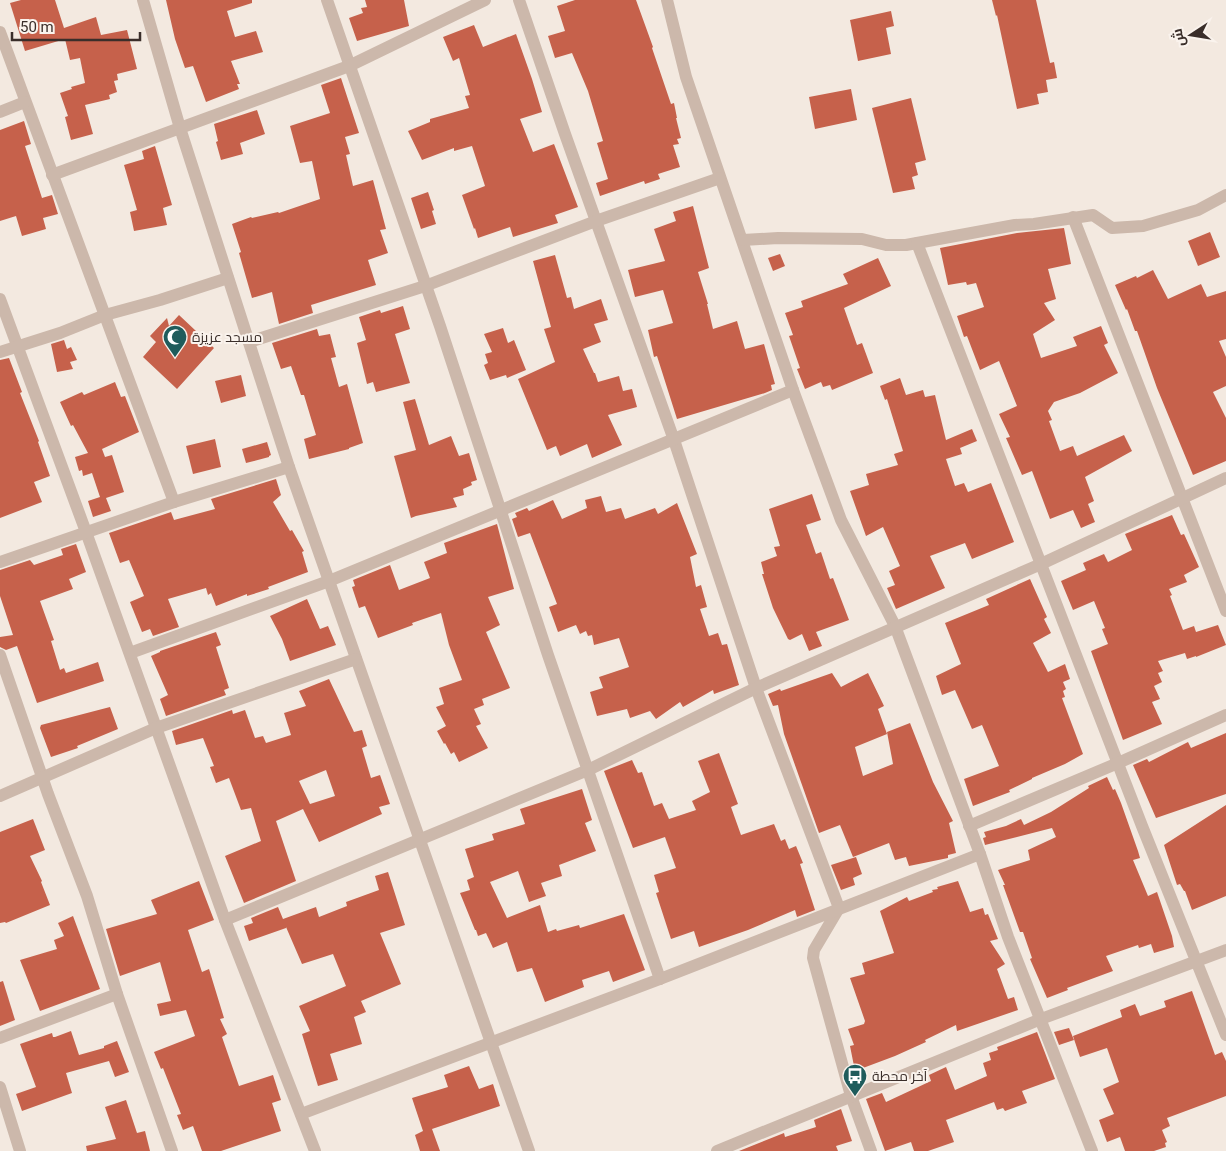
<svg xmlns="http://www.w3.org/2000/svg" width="1226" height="1151" viewBox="0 0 1226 1151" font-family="Roboto,Cairo,sans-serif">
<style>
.building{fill:#c6614b;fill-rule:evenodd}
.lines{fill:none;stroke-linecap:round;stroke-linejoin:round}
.minor{stroke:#ccb8ab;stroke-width:12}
.labels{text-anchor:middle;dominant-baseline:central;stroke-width:4;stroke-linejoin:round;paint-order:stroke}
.poi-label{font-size:14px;fill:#3a2e2a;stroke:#faf3ed;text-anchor:start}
</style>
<rect width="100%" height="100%" fill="#f3e9e0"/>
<g class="building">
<polygon points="21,0 55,0 64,28 96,17 101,35 127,30 137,69 117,74 118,80 114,81 117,92 109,95 110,99 85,105 93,134 71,140 65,117 68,116 60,93 72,89 71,87 85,83 80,58 70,60 65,39 25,51 10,3"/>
<polygon points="166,0 252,0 252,3 227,11 235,37 256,31 263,52 231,61 240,84 237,84 239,89 206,102 193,66 185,68 175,39"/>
<polygon points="365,0 404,0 409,26 357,41 349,18 363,13 361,8 367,7"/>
<polygon points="575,0 636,0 653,47 652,48 671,104 674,103 677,118 676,118 681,138 677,139 679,144 673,145 680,167 658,174 660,179 645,184 644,181 600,196 596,183 608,179 597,143 603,141 588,91 572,53 555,58 548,36 565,31 557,6"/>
<polygon points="992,0 1036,0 1050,63 1054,62 1057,78 1046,80 1048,92 1037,94 1039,104 1017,109 997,15 996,16"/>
<polygon points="891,11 894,26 886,28 891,54 858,61 850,20"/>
<polygon points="474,25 483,47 516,34 532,79 542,112 520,119 533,152 554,144 578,207 555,215 558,223 513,237 510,227 478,238 475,228 474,229 462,195 485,186 472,146 454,151 454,148 422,160 408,131 430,122 430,119 469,108 465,96 470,95 459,58 453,61 443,37"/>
<polygon points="341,78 359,133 345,137 350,154 346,155 353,186 373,180 386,229 380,230 388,253 368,260 376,285 311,305 313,313 279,324 272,292 252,298 239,253 241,252 232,224 251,217 252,218 278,212 279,213 320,199 312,161 300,163 290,126 330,113 321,85"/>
<polygon points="851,89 857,120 815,129 809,97"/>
<polygon points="911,98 926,160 915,163 918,175 912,177 915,189 893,193 872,108"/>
<polygon points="257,110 265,134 240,143 243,154 221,160 216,142 218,141 214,124"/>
<polygon points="24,121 31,144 25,146 42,198 52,195 58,214 43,218 46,229 22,236 16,216 0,221 0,130"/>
<polygon points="155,146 172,205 163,208 167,225 134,231 130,212 137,210 124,165 144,159 142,151"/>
<polygon points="428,192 434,210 432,211 436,224 421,229 411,198"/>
<polygon points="693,206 709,268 698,272 708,304 707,304 713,329 737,321 745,349 764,344 775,384 771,385 772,390 765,393 677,419 657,356 654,357 648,330 673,323 663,290 635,297 628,270 665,261 654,229 676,221 673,212"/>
<polygon points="1064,228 1071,264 1048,269 1056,299 1044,303 1055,320 1033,334 1041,358 1077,346 1073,337 1101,326 1108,343 1104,345 1118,373 1080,393 1054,402 1048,411 1052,420 1049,421 1060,451 1073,446 1077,456 1124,435 1132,451 1085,477 1094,501 1088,504 1095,522 1081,528 1073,510 1050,519 1032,471 1022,475 1006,438 1010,437 999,414 1017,406 999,361 980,370 967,336 964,337 957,316 984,307 976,283 967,285 966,282 948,285 940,248 1017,233"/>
<polygon points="1210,232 1220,257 1198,266 1188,241"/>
<polygon points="780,254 785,266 773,271 768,258"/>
<polygon points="555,255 567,298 571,297 574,309 601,299 608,320 594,324 601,342 583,349 594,373 595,373 598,382 619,376 623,391 632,389 637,407 608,415 622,445 592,458 587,444 560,456 556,446 547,450 518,379 555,362 544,329 551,327 533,261"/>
<polygon points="878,258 891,286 844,308 857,345 862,343 873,373 832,390 830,385 823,387 821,382 805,389 797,369 800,368 789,336 793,335 785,313 803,307 801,301 848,284 843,274"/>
<polygon points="1153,270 1168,299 1201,284 1207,297 1226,291 1226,339 1219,341 1226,357 1226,386 1213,392 1226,418 1226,461 1193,475 1157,388 1137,331 1135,331 1127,309 1126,310 1115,285 1136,276 1137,278"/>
<polygon points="403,306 410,329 395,334 410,383 376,392 373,382 367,384 357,343 366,340 359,317 380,310 381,313"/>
<polygon points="179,315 214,348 177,389 143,357 156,342 150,336 167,318 169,326"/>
<polygon points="503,328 508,343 514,340 526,370 507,378 506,375 490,380 484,365 488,363 485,354 492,352 484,334"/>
<polygon points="317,329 319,336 330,334 336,357 331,358 339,387 347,384 363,443 349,448 349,449 309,459 304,439 316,435 304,395 301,395 291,366 281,369 272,343"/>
<polygon points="64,340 67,349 71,347 77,360 70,362 73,369 57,372 51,344"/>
<polygon points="9,358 22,392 20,393 39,441 38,442 50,476 34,482 42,502 0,518 0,360"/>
<polygon points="241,375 246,396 221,403 215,381"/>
<polygon points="900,378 906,395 923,390 925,397 935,395 946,440 972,429 977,441 960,448 962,454 946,459 955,486 964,483 968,492 991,483 1014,542 972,559 965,543 930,556 945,588 896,609 887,588 895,585 889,571 900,566 883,527 866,536 850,491 869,485 866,474 898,465 894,454 903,451 887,399 885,400 880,386"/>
<polygon points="115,382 121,397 125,396 139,432 102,449 105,457 112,455 124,492 106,498 111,511 93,517 88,501 100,497 92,473 83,476 82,470 79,471 75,457 88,453 73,425 71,426 60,402 82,392 84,395"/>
<polygon points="415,399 429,445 451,436 459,456 469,453 477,480 471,482 472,485 463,489 464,495 453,498 457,507 416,516 411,518 394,456 416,450 403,402"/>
<polygon points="215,439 221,467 193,474 186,446"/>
<polygon points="267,442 271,455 269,456 269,457 246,463 242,449"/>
<polygon points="276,479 281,495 273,502 290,531 292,530 304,551 302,552 308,572 268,587 269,589 247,596 247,594 216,606 211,593 208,595 206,588 168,599 179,627 153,636 150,629 142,632 130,602 144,596 129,560 120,563 109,533 171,512 174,520 215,509 211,499"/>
<polygon points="812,494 821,520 806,525 816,554 821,552 830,579 833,578 849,620 816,632 822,646 809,651 802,634 790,640 788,639 773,608 762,574 764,574 761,562 777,556 774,547 780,546 769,509"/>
<polygon points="601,496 606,512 621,508 625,519 655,508 658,514 677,503 697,554 690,557 696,587 701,585 707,607 700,609 709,636 718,633 722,645 727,644 739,685 714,694 713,690 683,707 680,702 656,719 650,711 630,718 627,709 597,716 590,692 603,688 599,677 629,667 619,638 594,645 592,635 588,636 586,631 580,634 576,625 558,632 549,607 557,604 530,533 518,537 512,519 517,517 515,513 527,508 529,511 553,500 562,519 587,508 585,500"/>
<polygon points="1172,515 1181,535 1184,534 1199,567 1184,575 1187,582 1169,589 1172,595 1170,596 1183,630 1194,626 1196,632 1218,625 1226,645 1196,657 1196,656 1187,659 1185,653 1158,661 1163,671 1158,673 1162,682 1154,686 1160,699 1152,702 1162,724 1123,740 1091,651 1108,644 1102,629 1105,628 1094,601 1073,610 1061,581 1086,570 1083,563 1104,554 1108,562 1132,550 1125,534"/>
<polygon points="497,524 514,589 488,597 500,625 486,632 510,688 482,699 484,705 474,709 481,724 476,726 488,748 459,762 454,752 451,754 445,743 444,744 437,731 446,726 436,707 444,704 439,688 462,680 449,645 441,613 412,623 413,625 378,638 365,606 359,608 352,587 355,586 353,580 390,565 399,590 430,578 424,562 447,553 444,543"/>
<polygon points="76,544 86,572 69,579 73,589 40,601 54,640 51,641 60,670 64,668 66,673 98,662 104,681 37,703 17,646 6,650 0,647 0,637 13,635 0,596 0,570 30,560 34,565 63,555 61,549"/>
<polygon points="1030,579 1047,617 1044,619 1051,633 1033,643 1048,672 1065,664 1070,679 1063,682 1066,689 1063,691 1065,697 1062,698 1083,754 1065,764 1032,778 1032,779 1009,790 1010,792 973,806 964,779 999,766 982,725 972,729 955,690 942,695 936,676 961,664 945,623 989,605 986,599"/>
<polygon points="307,599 320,629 328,626 336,645 290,661 282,639 270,616"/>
<polygon points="216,632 221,645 216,647 229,688 224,690 226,695 166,716 160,699 168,695 151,656 160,652 160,651"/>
<polygon points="832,673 841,687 868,673 884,706 878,709 887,734 855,747 863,776 893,764 887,732 910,723 933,782 953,821 949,823 956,853 948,855 948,858 909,866 906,857 895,860 889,843 853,857 840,825 819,833 784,734 778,705 773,706 768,694 780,689 781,691"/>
<path d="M 329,679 L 354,732 L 362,730 L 367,746 L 362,748 L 371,778 L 380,775 L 390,804 L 379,807 L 382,814 L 319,842 L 303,809 L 276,821 L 296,881 L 244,903 L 225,856 L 261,841 L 251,808 L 241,810 L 229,778 L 216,783 L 210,767 L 214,766 L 203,738 L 176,745 L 172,731 L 232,710 L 233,714 L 245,710 L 255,738 L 263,736 L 266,743 L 291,735 L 284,713 L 306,706 L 299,691 ZM 326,770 L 335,796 L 310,804 L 299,781 Z"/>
<polygon points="110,707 118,729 77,746 78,748 51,757 40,728 41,725"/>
<polygon points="1226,733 1226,794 1156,818 1133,765 1147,759 1149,762 1188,742 1191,748"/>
<polygon points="719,753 738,804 731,807 741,835 774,824 781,841 785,839 789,849 796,846 803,863 800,864 815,910 797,917 795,910 748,930 699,947 694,931 671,939 656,893 659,892 654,875 676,868 665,837 633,848 604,771 632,760 638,773 642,772 654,806 662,803 669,819 696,810 692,801 710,792 698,761"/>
<polygon points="1107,777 1113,790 1115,789 1121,803 1138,851 1140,858 1133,860 1148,896 1157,892 1172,936 1174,947 1154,953 1151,944 1139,948 1138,945 1106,956 1113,971 1067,988 1068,990 1047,998 1030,959 1032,958 1023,932 1020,932 1003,885 1005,885 998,870 1030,860 1028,850 1056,837 1052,828 985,845 983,838 986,837 984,832 1006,826 1021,819 1024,825 1051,812 1089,788 1088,786"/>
<polygon points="582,789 592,820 585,823 596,851 559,865 562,876 541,883 546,896 529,902 518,871 490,882 507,918 540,905 548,932 556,929 557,931 579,925 580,928 624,914 645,970 613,982 609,971 582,980 584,987 545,1002 532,968 517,972 507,942 493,948 486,933 478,936 476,930 475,930 460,893 470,890 467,880 474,877 465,849 494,840 492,834 525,824 520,809"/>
<polygon points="1226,805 1226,896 1192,910 1185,891 1184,891 1180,884 1177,885 1164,845"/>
<polygon points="33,819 45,850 30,856 42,881 41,882 50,905 6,923 5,922 0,923 0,832"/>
<polygon points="856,857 862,874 853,878 855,885 841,890 831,865"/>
<polygon points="388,872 405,925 380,933 401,984 361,1001 366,1012 354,1017 362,1044 330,1054 338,1080 318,1086 302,1034 310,1031 299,1006 346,986 333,954 302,964 286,927 286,928 249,941 244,926 253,923 251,918 278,907 283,919 316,907 319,917 347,906 346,902 379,890 375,876"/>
<polygon points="199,881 214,920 188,930 202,972 209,969 224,1018 220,1019 227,1034 222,1037 239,1086 273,1075 281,1100 272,1103 281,1131 221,1151 202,1151 193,1126 183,1130 177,1115 181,1114 163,1068 161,1069 154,1052 195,1036 186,1010 160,1016 157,1004 171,1001 160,962 120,976 106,929 157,914 151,900"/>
<polygon points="958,881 970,912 983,908 985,915 988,914 998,939 990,941 1005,964 997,969 1008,999 1014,997 1018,1010 957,1031 956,1025 925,1040 926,1042 895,1056 855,1071 850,1046 854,1045 848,1029 864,1024 865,1021 850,978 865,974 862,963 894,953 880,911 907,897 909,901 933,892 932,890 938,889 937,887"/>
<polygon points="73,916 100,989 40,1011 20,960 57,949 54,940 64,936 58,923"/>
<polygon points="3,981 15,1020 0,1026 0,982"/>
<polygon points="1192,991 1215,1055 1222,1052 1226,1061 1226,1096 1167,1118 1170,1126 1162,1130 1167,1142 1165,1143 1166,1147 1154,1151 1125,1151 1120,1137 1107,1142 1099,1120 1114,1114 1103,1089 1119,1082 1107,1048 1080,1057 1073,1036 1122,1017 1120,1010 1135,1004 1140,1016 1166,1007 1164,1001"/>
<polygon points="1069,1028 1074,1040 1059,1045 1054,1032"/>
<polygon points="71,1031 79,1055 104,1048 104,1046 117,1041 129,1072 115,1077 109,1061 66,1073 72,1093 22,1111 16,1094 36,1087 20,1044 52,1033 53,1037 55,1037"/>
<polygon points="1037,1032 1055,1079 1022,1091 1027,1103 1005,1111 1003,1108 997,1110 994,1102 946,1120 954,1142 928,1151 914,1151 911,1142 885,1151 866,1099 882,1093 886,1102 931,1081 929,1075 946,1067 955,1090 987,1076 983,1063 991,1060 989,1053 998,1050 997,1047"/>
<polygon points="469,1066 479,1089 493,1084 500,1106 432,1129 440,1151 420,1151 415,1135 423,1131 412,1098 448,1087 444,1075"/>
<polygon points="126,1100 137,1133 145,1131 150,1151 87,1151 86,1146 116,1139 105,1107"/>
<polygon points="841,1109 852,1141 836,1146 838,1151 739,1151 784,1133 785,1137 816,1127 814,1120"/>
</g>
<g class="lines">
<g class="minor">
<polyline points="143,0 180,128 289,467 529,1151"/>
<polyline points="327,0 440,326 548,655 660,979"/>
<polyline points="519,0 565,134 674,440 756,688 839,908 814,950 813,958 851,1096 871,1151"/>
<polyline points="667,0 686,77 793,390 841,520 895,626 980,854 1008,937 1092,1151"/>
<polyline points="0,32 174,502"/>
<polyline points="0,112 25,102"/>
<polyline points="52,175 349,66 485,0"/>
<polyline points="1073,217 1226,611"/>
<polyline points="743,240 778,238 862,239 886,245 906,245 1015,225 1034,224 1093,215 1112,228 1143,226 1198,210 1226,195"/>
<polyline points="917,243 1142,826 1226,1035"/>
<polyline points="0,299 86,532 225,920 315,1151"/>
<polyline points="249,342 425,286 596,221 720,178"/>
<polyline points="0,352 60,333 105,315 160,300 228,278"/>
<polyline points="0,562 174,502 289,467"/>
<polyline points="130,653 329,581 793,390"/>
<polyline points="0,655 48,794 87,896 117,994 172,1151"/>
<polyline points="0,796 156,728 356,659"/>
<polyline points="969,826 1118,763 1226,715"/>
<polyline points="225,920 588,770 756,688 1041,564 1226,478"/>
<polyline points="0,1038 117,994"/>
<polyline points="0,1087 20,1151"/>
<polyline points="301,1114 660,979 980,854"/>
<polyline points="717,1151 1041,1019 1226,950"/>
</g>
</g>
<defs>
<symbol id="mosque-pin" viewBox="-11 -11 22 30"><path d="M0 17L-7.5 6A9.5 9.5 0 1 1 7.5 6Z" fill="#1f5c5c" stroke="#faf3ed"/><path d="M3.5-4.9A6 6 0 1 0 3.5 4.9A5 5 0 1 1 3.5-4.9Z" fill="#fff"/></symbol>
<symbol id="bus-pin" viewBox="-11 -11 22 30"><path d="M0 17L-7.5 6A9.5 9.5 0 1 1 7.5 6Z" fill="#1f5c5c" stroke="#faf3ed"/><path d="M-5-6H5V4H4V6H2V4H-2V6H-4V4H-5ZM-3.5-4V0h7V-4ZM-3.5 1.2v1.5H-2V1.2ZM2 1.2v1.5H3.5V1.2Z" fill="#fff"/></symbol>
</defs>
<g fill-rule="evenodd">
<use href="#mosque-pin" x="161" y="323" width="28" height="38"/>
<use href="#bus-pin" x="841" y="1062" width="28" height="38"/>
</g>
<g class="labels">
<g class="poi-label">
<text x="192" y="337">مسجد عزيزة</text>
<text x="872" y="1076">آخر محطة</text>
</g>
</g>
<g transform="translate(1191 35) rotate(258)" stroke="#faf3ed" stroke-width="4" paint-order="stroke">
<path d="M0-4L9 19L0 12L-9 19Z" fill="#3a2e2a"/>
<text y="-8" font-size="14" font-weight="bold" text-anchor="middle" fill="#3a2e2a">ش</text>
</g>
<path d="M12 32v8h128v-8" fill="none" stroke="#3a2e2a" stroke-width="2.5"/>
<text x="20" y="32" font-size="15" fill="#3a2e2a" stroke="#faf3ed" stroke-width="4" paint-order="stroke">50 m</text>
</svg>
